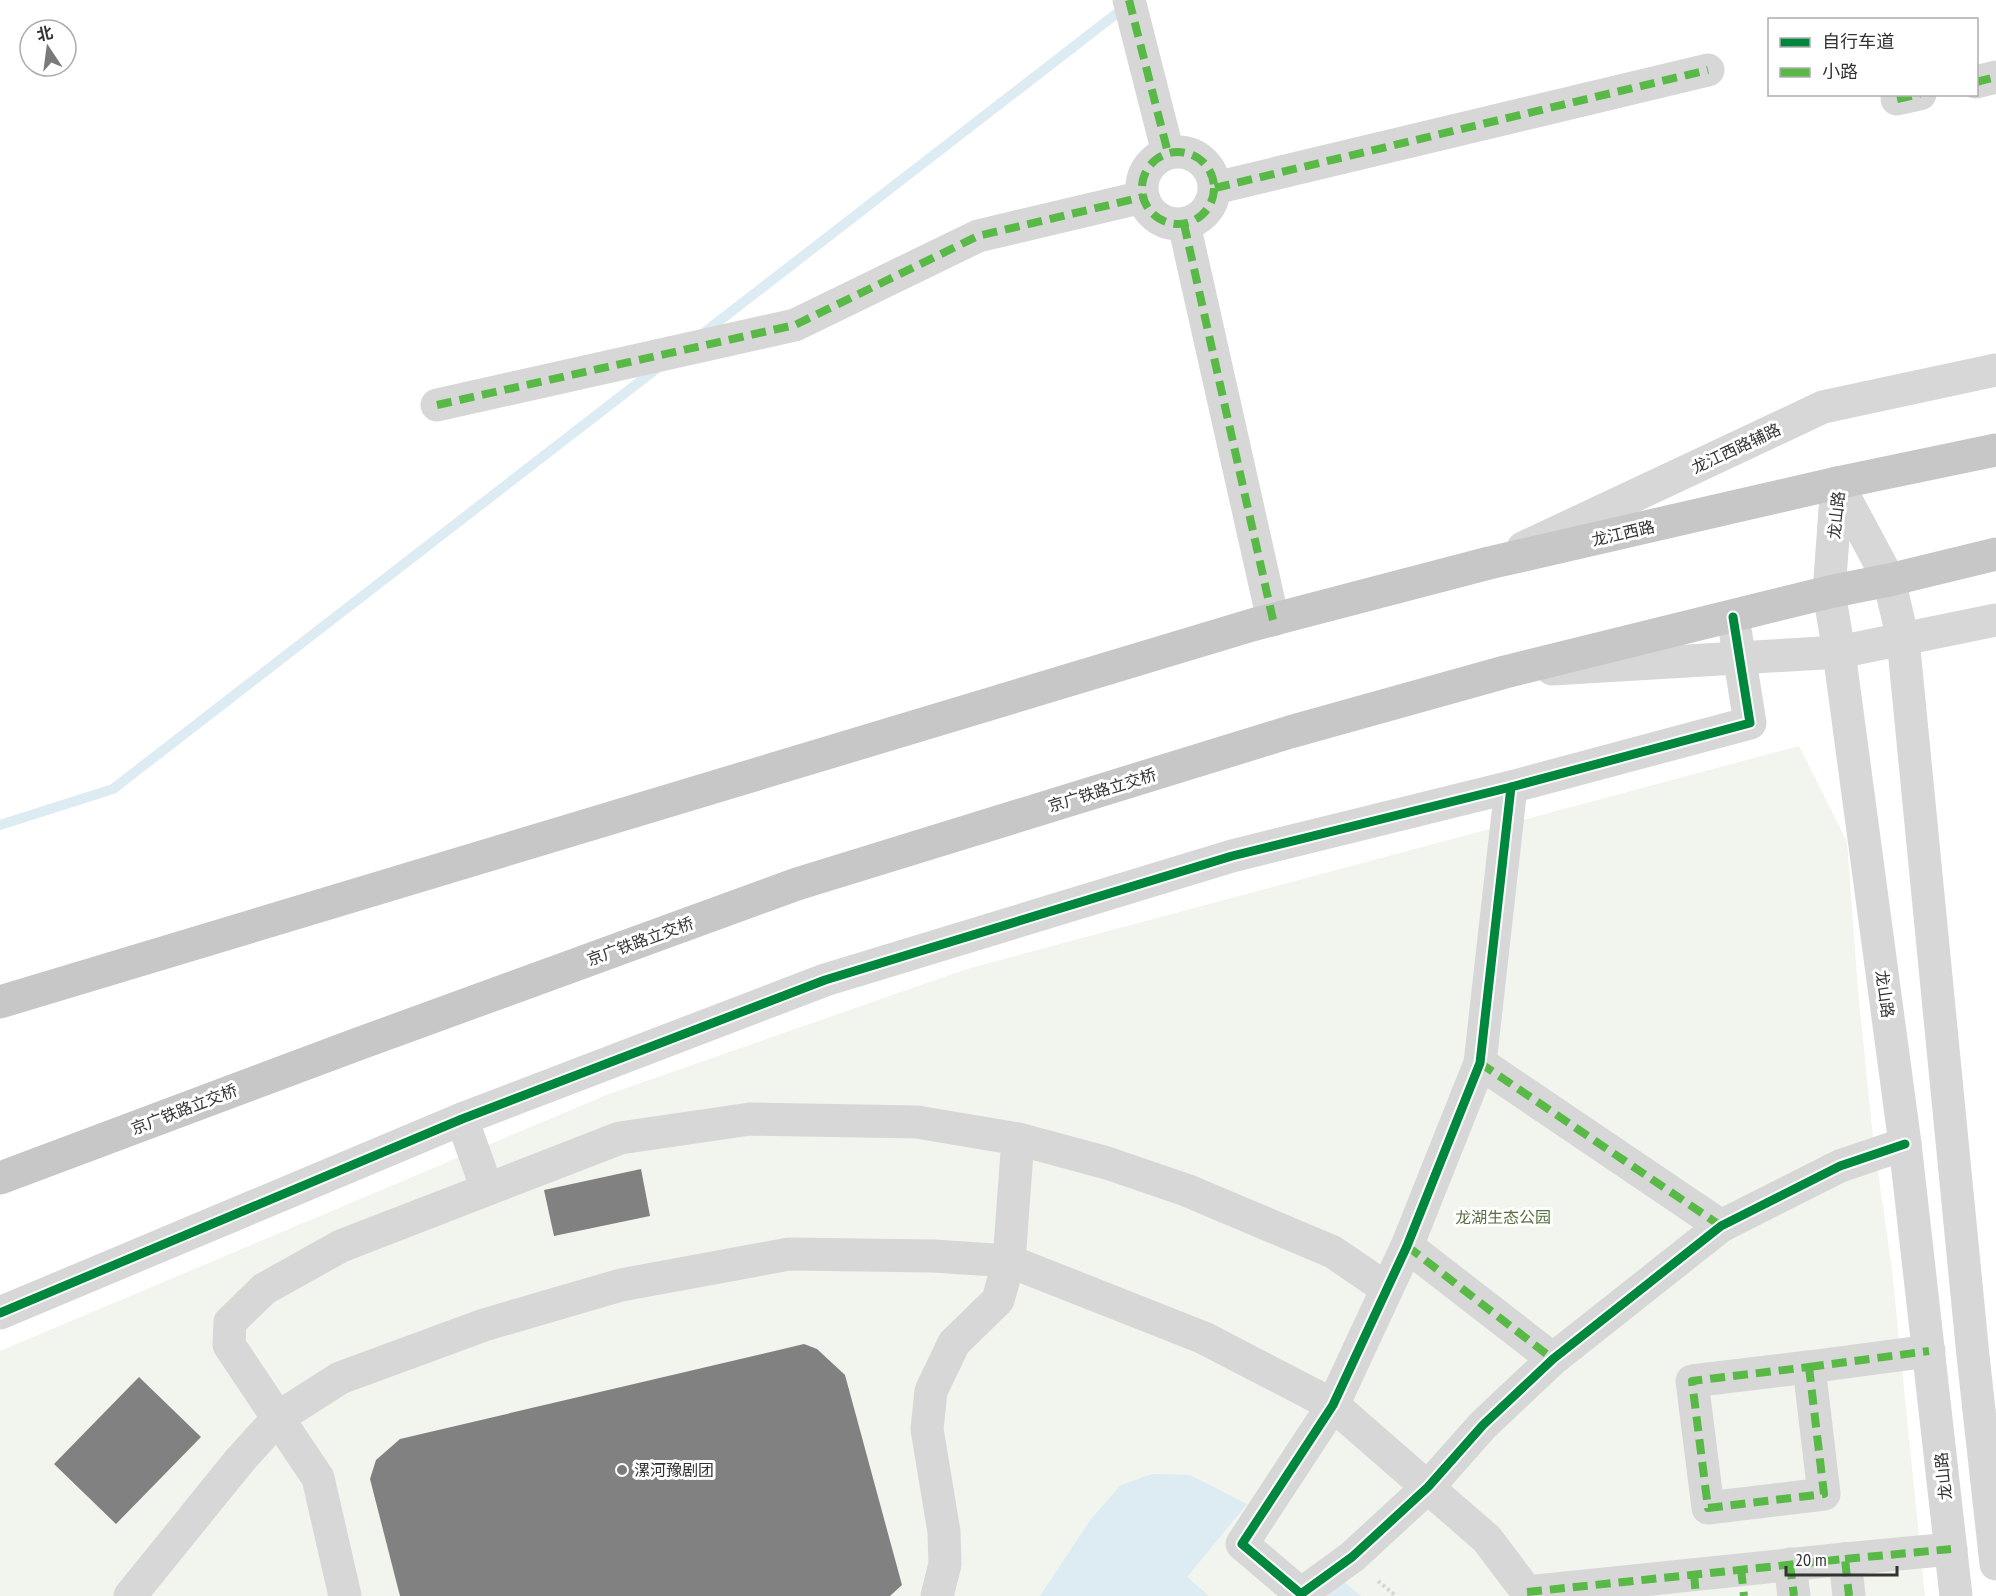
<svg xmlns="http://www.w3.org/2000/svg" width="1996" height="1596" viewBox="0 0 1996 1596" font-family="'PT Sans Narrow','Noto Sans SC',sans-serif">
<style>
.green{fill:#f1f5ed}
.water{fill:#ddebf3}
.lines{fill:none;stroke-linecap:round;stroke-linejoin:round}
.stream{stroke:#ddebf3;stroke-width:10}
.building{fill:#818181}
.path{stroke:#d6d6d6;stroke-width:4;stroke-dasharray:3 3;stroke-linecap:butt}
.minor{stroke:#d7d7d7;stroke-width:33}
.tertiary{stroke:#d7d7d7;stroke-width:33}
.trunk{stroke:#c7c7c7;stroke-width:33}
.quiet{stroke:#58b947;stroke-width:8;stroke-dasharray:15 8;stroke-linecap:butt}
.cycleway-casing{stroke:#fff;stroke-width:13}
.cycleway{stroke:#00873e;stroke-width:9}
.poi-dot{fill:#7a7a7a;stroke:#fff;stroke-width:2}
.labels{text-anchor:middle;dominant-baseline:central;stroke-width:6;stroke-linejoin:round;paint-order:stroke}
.street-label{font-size:16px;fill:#333;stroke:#fff}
.park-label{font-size:16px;fill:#56703f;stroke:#fff}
.poi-label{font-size:16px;fill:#333;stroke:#fff;text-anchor:start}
</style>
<rect width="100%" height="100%" fill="#fff"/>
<polygon class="green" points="1799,746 1847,842 1858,991 1873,1137 1892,1270 1925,1596 0,1596 0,1351 609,1094 967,969"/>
<g class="water">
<polygon points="1152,1474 1190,1475 1247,1504 1187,1577 1209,1596 1040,1596 1091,1519 1121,1485"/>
<polygon points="1344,1582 1361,1596 1327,1596"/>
</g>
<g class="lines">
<g class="stream">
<polyline points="701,335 1125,7"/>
<polyline points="0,825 113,789 660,366"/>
</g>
</g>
<g class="building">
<polygon points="641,1169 650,1216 554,1236 544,1190"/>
<polygon points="804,1344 817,1349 845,1375 902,1585 890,1596 400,1596 370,1479 376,1460 400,1439"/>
<polygon points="139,1377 201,1437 116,1524 54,1464"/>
</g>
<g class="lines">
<polyline class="path" points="1378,1581 1396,1596"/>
<g class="minor">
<polyline points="1129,0 1168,153"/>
<polyline points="1976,82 1996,77"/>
<polyline points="1897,99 1920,94"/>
<circle cx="1178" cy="188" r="36"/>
<polyline points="1215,188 1708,70"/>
<polyline points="1184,224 1273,620"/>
<polyline points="437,405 795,325 978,236 1143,197"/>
<polyline points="1523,548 1823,407 1996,370"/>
<polyline points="1552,669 1839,652 1996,620"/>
<polyline points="1511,787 1480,1063 1407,1246 1333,1405 1242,1544 1301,1594 1352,1557 1428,1487 1483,1425 1553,1359 1721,1226 1840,1166 1905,1144"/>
<polyline points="1480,1063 1721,1226"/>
<polyline points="462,1119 487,1189"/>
<polyline points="1407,1246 1553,1359"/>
<polyline points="0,1313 462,1119 825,980 1232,856 1511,787 1750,723 1733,617"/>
<polygon points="1809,1367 1824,1494 1708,1508 1692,1381"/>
<polyline points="1809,1367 1929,1351"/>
<polyline points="1845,1559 1951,1549"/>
<polyline points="1790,1564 1794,1596"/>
<polyline points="1527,1592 1845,1559 1849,1596"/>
<polyline points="130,1596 240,1460 279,1417 340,1378 484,1325 621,1285 789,1254 933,1256 1009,1261 1204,1338 1333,1405 1487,1539 1530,1596"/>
<polyline points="345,1596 318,1478 229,1345 230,1322 264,1289 341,1246 620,1138 750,1119 917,1122 1018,1139 1107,1163 1186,1190 1333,1252 1387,1289"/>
<polyline points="937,1596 945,1564 944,1532 927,1429 931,1391 954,1343 998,1300 1009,1261 1018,1139"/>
</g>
<g class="tertiary">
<polyline points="1837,483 1829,592 1839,652 1905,1144 1956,1596"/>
<polyline points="1837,483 1889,580 1903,639 1973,1356 1996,1564"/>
</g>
<g class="trunk">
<polyline points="0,1002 1252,625 1489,563 1837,483 1996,450"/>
<polyline points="0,1178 358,1044 797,884 1290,732 1505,672 1829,592 1889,580 1996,554"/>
</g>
<g class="quiet">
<polyline points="1129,0 1168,153"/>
<polyline points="1976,82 1996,77"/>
<polyline points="1897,99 1920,94"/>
<circle cx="1178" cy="188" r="36"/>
<polyline points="1215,188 1708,70"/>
<polyline points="1184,224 1273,620"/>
<polyline points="437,405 795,325 978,236 1143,197"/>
<polyline points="1480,1063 1721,1226"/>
<polyline points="1407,1246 1553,1359"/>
<polygon points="1809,1367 1824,1494 1708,1508 1692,1381"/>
<polyline points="1809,1367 1929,1351"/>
<polyline points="1845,1559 1951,1549"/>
<polyline points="1790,1564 1794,1596"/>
<polyline points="1741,1569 1744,1596"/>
<polyline points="1694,1574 1696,1596"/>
<polyline points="1527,1592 1845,1559 1849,1596"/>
</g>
<defs>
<g id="cycleway">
<polyline points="1511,787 1480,1063 1407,1246 1333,1405 1242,1544 1301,1594 1352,1557 1428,1487 1483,1425 1553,1359 1721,1226 1840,1166 1905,1144"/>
<polyline points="0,1313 462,1119 825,980 1232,856 1511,787 1750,723 1733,617"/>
</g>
</defs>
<use href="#cycleway" class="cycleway-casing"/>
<use href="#cycleway" class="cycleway"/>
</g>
<circle class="poi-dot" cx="622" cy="1470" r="6"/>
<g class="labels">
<g class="street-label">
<text transform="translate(1736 448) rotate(-25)">龙江西路辅路</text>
<text transform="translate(1836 515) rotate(-84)">龙山路</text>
<text transform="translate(1623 533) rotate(-13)">龙江西路</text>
<text transform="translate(1102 790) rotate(-17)">京广铁路立交桥</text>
<text transform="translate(640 941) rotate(-20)">京广铁路立交桥</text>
<text transform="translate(1885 994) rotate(82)">龙山路</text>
<text transform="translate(184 1109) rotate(-21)">京广铁路立交桥</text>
<text transform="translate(1943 1476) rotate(-96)">龙山路</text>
</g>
<g class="park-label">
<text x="1503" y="1217">龙湖生态公园</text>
</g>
<g class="poi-label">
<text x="634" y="1470">漯河豫剧团</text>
</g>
</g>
<rect x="1768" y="18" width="210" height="78" fill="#ffffff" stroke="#adadad" stroke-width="1.5"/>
<rect x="1780" y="38" width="30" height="9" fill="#00873e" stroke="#adadad" stroke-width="1.5"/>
<text x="1822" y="48" font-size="18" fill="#333333">自行车道</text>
<rect x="1780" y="68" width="30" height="9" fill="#58b947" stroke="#adadad" stroke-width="1.5"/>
<text x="1822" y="78" font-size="18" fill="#333333">小路</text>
<g transform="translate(48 48) rotate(347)"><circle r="28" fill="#ffffff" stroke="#adadad" stroke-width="1.5"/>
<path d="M0-4.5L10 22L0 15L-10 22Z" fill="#7a7a7a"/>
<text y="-9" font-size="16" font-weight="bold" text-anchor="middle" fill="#333333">北</text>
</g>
<path d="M1786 1566v9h111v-9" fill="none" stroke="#333333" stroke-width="3"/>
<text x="1795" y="1566" font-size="18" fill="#333333" stroke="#ffffff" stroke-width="4.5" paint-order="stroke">20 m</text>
</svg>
